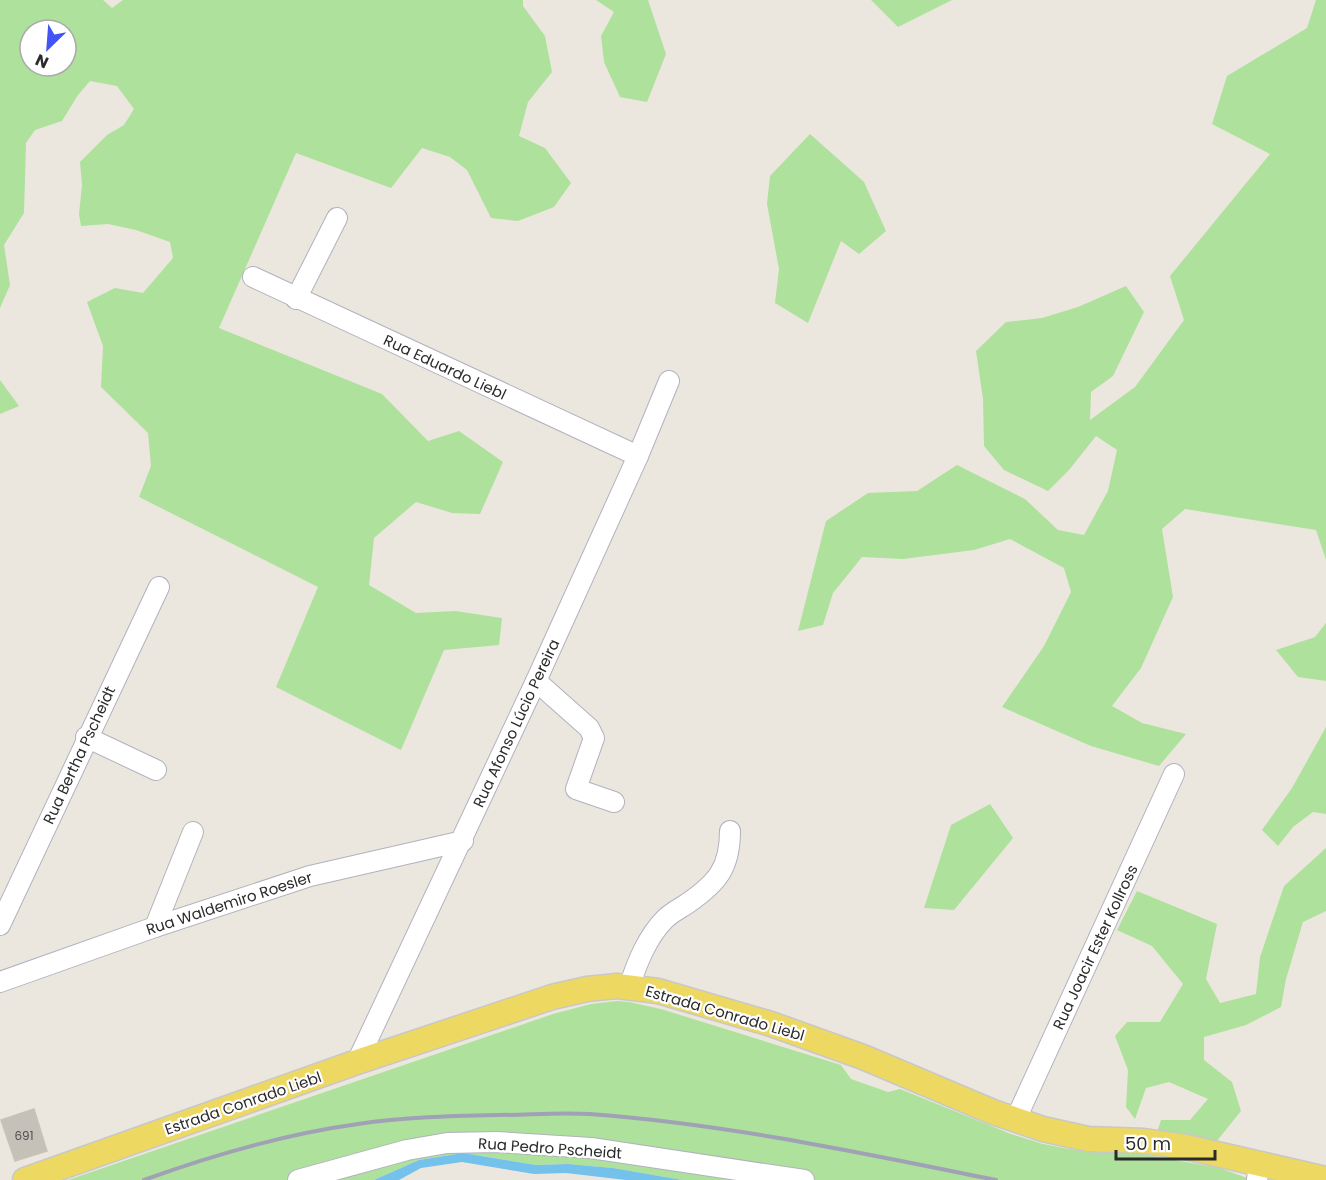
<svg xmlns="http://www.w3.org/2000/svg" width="1326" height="1180" viewBox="0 0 1326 1180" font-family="Poppins,sans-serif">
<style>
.green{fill:#ade19c;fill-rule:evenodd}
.water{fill:#74c1eb}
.building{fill:#c5c1b9;stroke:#c8c3b7;stroke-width:1.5}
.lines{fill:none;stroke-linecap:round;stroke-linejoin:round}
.minor-casing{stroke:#b1b2be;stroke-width:22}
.major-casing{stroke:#c8c8c8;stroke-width:27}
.minor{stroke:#fff;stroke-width:20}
.major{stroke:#edd962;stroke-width:24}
.rail{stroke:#a0a1b5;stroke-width:4}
.labels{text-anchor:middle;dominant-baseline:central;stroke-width:4.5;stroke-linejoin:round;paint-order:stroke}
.number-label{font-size:12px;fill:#52504e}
.street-label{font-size:15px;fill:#2b2b2b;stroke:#fff}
</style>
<rect width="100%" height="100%" fill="#ece7de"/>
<g class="green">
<path d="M 0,0 L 103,0 L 112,8 L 123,0 L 523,0 L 523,6 L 545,36 L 552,72 L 528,102 L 519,136 L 545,148 L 571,183 L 554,207 L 518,221 L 491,218 L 467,170 L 450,157 L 422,148 L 391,188 L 296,153 L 219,328 L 382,394 L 428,441 L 459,431 L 503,462 L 480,514 L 452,513 L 416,502 L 374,538 L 369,585 L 416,613 L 455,611 L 502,618 L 499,645 L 444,650 L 401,750 L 276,687 L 318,587 L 139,497 L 151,466 L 148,433 L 101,387 L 103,346 L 87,302 L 115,288 L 143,293 L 173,258 L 170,242 L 136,230 L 108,224 L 81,226 L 79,214 L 82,185 L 80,162 L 107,135 L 124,125 L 134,109 L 117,86 L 90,81 L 78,95 L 62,121 L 35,130 L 26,143 L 24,213 L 4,245 L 10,285 L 0,308 ZM 30,30 L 66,30 L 66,66 L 30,66 Z"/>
<polygon points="596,0 648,0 666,54 647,102 620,97 604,62 601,36 614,12"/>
<polygon points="871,0 952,0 898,27"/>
<polygon points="1316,0 1326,0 1326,560 1316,530 1185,509 1162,529 1173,597 1141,668 1112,706 1142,723 1186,734 1159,766 1091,746 1002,707 1044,646 1071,592 1064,568 1010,539 974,550 903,559 862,557 833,593 823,625 798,631 826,521 868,493 917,491 957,465 1025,499 1058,530 1084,535 1108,491 1117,450 1096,436 1069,470 1048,491 1004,470 984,446 983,399 976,351 1006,322 1042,318 1078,307 1126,286 1144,312 1113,376 1091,392 1090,420 1135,387 1184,320 1170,276 1270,154 1212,124 1227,76 1307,28"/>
<polygon points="810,134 864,182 886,231 859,254 841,241 808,323 775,303 779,269 767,204 770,176"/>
<polygon points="0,380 19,406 0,414"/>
<polygon points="1326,623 1326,681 1298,677 1276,650 1315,637"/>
<polygon points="1326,727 1326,814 1313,812 1293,827 1278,846 1262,830 1292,788"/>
<polygon points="990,804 1013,838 954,910 924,908 951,825"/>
<polygon points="1326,848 1326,911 1303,922 1286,979 1281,1007 1246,1025 1204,1037 1204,1060 1232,1082 1241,1111 1216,1142 1157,1132 1161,1120 1190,1120 1208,1099 1169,1082 1146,1088 1135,1119 1126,1107 1128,1070 1115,1036 1127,1022 1160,1022 1183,984 1152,946 1117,930 1137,891 1217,924 1206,979 1220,1003 1256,994 1260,957 1284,886"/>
<polygon points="617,1001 629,1002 661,1009 841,1065 851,1079 888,1092 900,1089 1011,1134 1043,1144 1069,1149 1142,1154 1219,1168 1253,1180 682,1180 613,1168 568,1164 536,1165 463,1153 419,1160 374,1180 68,1180 553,1014 591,1004"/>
</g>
<polygon class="water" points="463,1153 536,1165 568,1164 613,1168 682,1180 626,1180 566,1173 534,1174 462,1162 421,1168 399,1180 374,1180 419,1160"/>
<polygon class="building" points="34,1109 47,1151 15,1161 1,1120"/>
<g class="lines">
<defs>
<g id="minor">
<polyline points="253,277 638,456"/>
<polyline points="296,299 337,218"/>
<polyline points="536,681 589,728 594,738 576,789 614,802"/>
<polyline points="86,737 156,770"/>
<polyline points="0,925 159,587"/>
<polyline points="155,927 193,832"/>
<polyline points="0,982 155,927 310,876 463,841"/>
<path d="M 629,987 C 637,963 647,937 665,919 C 672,912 681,908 688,903 C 717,883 730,868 730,831"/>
<polyline points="357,1062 536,681 638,456 669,381"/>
<polyline points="1015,1121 1174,774"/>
<polyline points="298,1180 407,1150 447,1143 497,1142 591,1148 804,1180"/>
<polyline points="1257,1180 1259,1164"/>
</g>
<polyline id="major" points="25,1180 357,1062 552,997 587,989 617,986 658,991 771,1024 863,1057 993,1112 1043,1129 1088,1139 1144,1141 1186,1147 1326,1179"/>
</defs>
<use href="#minor" class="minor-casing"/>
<use href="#major" class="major-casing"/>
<use href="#minor" class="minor"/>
<use href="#major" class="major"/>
<path class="rail" d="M 144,1180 C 213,1155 285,1134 358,1124 C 404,1117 452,1116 498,1115 C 528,1115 559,1112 589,1114 C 727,1124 862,1153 996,1180"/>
</g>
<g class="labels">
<g class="number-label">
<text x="24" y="1135">691</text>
</g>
<g class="street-label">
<text transform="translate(445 367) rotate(25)">Rua Eduardo Liebl</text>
<text transform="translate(516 723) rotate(-65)">Rua Afonso Lúcio Pereira</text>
<text transform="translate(79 755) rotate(-65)">Rua Bertha Pscheidt</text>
<text transform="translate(229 903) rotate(-18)">Rua Waldemiro Roesler</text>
<text transform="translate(1095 947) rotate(-65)">Rua Joacir Ester Kollross</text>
<text transform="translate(725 1013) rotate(16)">Estrada Conrado Liebl</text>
<text transform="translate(243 1103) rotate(-19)">Estrada Conrado Liebl</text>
<text transform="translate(550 1148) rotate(4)">Rua Pedro Pscheidt</text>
</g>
</g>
<g transform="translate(48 48) rotate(205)"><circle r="28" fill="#ffffff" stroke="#aaaaaa" stroke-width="1.5"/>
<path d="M0-4.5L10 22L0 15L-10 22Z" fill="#4254f5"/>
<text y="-9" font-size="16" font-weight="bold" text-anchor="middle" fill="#2b2b2b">N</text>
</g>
<path d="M1116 1150v9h99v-9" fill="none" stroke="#2b2b2b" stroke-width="3"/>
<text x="1125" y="1150" font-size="18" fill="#2b2b2b" stroke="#ffffff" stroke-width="4.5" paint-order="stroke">50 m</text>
</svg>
